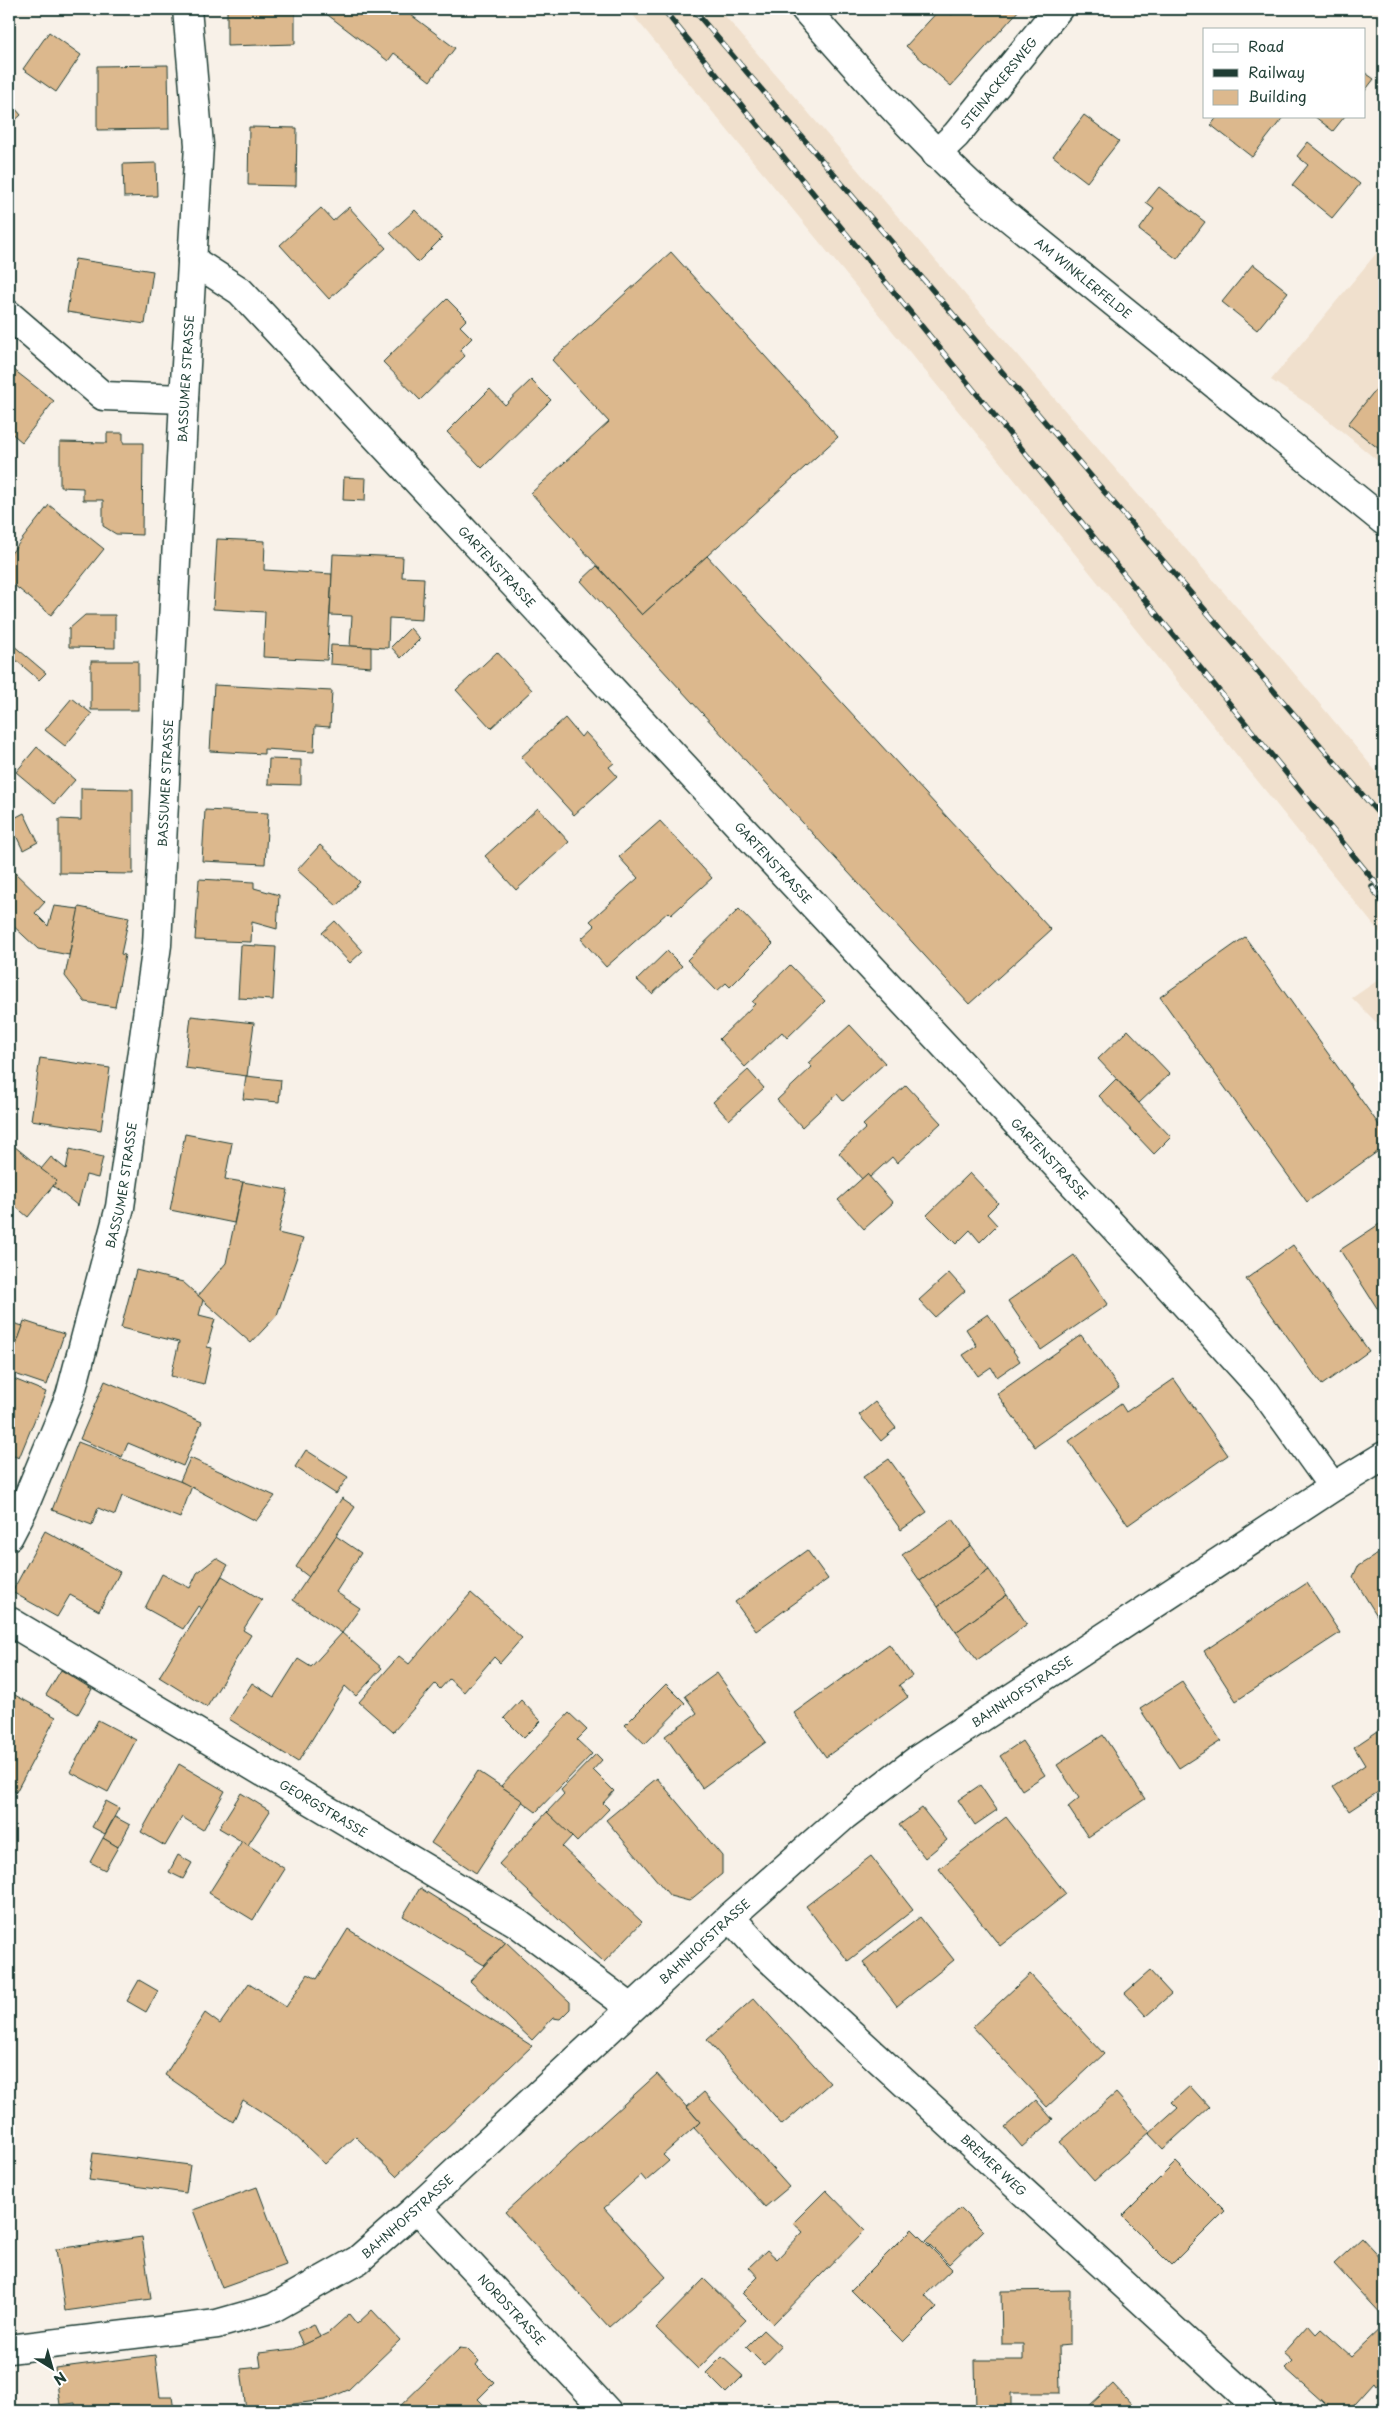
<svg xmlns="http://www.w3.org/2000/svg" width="1393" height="2420" viewBox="0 0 1393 2420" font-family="'Playpen Sans',sans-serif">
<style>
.built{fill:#f0e0cd}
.building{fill:#dcb88d;stroke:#1f3d34}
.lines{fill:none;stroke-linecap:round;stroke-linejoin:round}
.street-casing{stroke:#1f3d34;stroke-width:31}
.street{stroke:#fff;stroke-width:28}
.rail-casing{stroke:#1f3d34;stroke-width:5.5}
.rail{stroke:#fff;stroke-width:4;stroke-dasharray:11;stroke-linecap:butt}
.labels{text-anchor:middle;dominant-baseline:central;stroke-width:4;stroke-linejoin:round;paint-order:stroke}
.street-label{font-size:12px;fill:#1f3d34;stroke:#fff}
</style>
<rect width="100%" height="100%" fill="#f8f1e8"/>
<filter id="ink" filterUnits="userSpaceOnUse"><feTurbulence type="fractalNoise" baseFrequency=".02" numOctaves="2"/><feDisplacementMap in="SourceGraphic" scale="10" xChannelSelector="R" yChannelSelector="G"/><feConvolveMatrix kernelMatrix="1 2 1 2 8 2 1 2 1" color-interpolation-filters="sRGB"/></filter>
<g filter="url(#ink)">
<g class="built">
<polygon points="628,9 719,9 1112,465 1283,660 1384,781 1384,938 1046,518"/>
<polygon points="1384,244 1384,466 1311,406 1271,380"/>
<polygon points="1384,976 1384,1030 1352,998"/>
</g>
<g class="building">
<polygon points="227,9 295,9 295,44 227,46"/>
<polygon points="320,9 403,9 455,48 430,81 394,53 388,61"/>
<polygon points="883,9 895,9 891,15"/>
<polygon points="940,9 945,9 952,15 957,9 1020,9 951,86 906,46"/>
<polygon points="49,32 81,55 56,92 23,69"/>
<polygon points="168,65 169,129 97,130 97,66"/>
<polygon points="1364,72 1374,79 1364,92"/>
<polygon points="9,101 21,115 9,126"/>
<polygon points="1084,115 1119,141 1087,182 1053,156"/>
<polygon points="1218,116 1284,116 1252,157 1211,125"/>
<polygon points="1314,116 1345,116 1333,131"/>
<polygon points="249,127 297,128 296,186 248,185"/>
<polygon points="1308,142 1360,184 1332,218 1292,185 1308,165 1297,156"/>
<polygon points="156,163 157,196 124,197 123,164"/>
<polygon points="1159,187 1205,222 1177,259 1139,230 1154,209 1146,203"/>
<polygon points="349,207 386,248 329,299 280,245 321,208 333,221"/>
<polygon points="415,210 442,238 418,262 390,233"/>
<polygon points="671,252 838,437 642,615 531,493 609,422 552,360"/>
<polygon points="75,259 153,271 145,324 67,312"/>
<polygon points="1253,264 1288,292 1257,330 1222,302"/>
<polygon points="447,299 467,319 460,326 472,338 460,350 465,356 420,400 383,362"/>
<polygon points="9,366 54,401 22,442 9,431"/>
<polygon points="1384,379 1384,453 1348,424"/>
<polygon points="531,380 551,400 482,468 447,432 490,389 505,405"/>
<polygon points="107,433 123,433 123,443 143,443 142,535 116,534 103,526 103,500 83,500 83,488 60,487 60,442 107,443"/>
<polygon points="344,477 366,478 365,501 343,500"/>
<polygon points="49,505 104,549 51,615 9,581 9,556"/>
<polygon points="217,539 265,541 264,570 332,574 327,660 263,657 265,612 213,609"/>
<polygon points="333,554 403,557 402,577 424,578 422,620 389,618 388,648 350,646 352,616 330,615"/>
<polygon points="707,556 1051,930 969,1004 581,581 597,566 642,615"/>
<polygon points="85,615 115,615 115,648 69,647 69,629"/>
<polygon points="410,628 420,639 401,658 391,647"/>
<polygon points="13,645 46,673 39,680 9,654"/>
<polygon points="331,645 371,647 371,667 330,664"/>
<polygon points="497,652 532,690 491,728 456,690"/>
<rect x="91" y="661" width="47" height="49"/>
<polygon points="214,685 332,691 330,727 315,726 314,752 264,749 264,754 210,751"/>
<polygon points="72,698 92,714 65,746 45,730"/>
<polygon points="565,718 581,737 585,732 614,763 609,767 617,776 574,815 521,757"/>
<polygon points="37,747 75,780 54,804 16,772"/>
<polygon points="269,759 301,760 301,785 268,784"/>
<polygon points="81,788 133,789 133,874 59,873 59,819 81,820"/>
<polygon points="538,808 569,842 516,890 485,856"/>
<polygon points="205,810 268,813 265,864 202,861"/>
<polygon points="24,813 38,842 23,850 9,821"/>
<polygon points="660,821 712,878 671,915 668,912 606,967 581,939 595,926 590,921 638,878 619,857"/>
<polygon points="320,845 360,882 337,906 297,870"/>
<polygon points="9,867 45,902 35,913 48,926 54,906 79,909 69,955 38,949 9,922"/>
<polygon points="199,879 254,882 254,888 279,895 277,929 252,922 251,942 195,940"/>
<polygon points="79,907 129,917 121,954 125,955 115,1007 85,1002 65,976"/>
<polygon points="739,909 773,944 730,987 726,983 717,991 687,960"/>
<polygon points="335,921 363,951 350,963 322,933"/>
<polygon points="1245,937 1384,1132 1384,1147 1307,1202 1160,997"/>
<polygon points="241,945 276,947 273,1000 238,998"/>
<polygon points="667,951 682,966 652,994 637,980"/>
<polygon points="790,965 825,1001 787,1038 782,1032 745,1067 719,1039 755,1004 752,1002"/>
<polygon points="191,1016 254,1023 247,1076 185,1068"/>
<polygon points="850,1025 885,1063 843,1101 837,1094 802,1127 777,1100 812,1067 808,1063"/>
<polygon points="1128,1030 1170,1074 1139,1103 1098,1059"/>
<polygon points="40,1058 110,1068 101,1130 31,1120"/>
<polygon points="748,1070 764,1088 729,1120 713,1102"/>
<polygon points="246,1076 281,1080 279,1102 243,1099"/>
<polygon points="1116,1079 1171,1137 1154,1154 1099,1096"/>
<polygon points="906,1085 941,1123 897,1163 892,1157 870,1177 867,1174 862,1179 839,1153 866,1128 863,1125"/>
<polygon points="185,1134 232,1143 225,1179 243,1182 234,1223 170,1210"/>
<polygon points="9,1142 57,1181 28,1217 9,1201"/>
<polygon points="70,1149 103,1157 98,1178 86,1175 78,1206 53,1186 57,1181 41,1169 51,1157 66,1169"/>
<polygon points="970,1173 998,1203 987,1214 997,1225 980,1242 970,1230 956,1244 927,1215"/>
<polygon points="867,1174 893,1203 864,1229 838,1200"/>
<polygon points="243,1182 288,1190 278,1233 303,1239 277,1315 251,1343 198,1296 226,1263"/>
<polygon points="1384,1221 1384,1319 1340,1250"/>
<polygon points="1293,1245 1369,1351 1322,1385 1246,1279"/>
<polygon points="1074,1255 1108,1304 1041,1350 1008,1301"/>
<polygon points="136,1270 183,1282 203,1300 199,1315 215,1319 207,1347 212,1348 204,1384 171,1376 179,1342 121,1328"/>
<polygon points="949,1273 965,1291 935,1317 919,1300"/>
<polygon points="988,1314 1020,1361 997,1377 991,1367 978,1376 963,1355 977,1346 966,1329"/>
<polygon points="24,1321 64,1334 47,1385 9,1372 9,1366"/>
<polygon points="9,1322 23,1326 9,1365"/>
<polygon points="1081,1335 1119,1388 1035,1447 997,1394"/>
<polygon points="9,1377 46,1392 19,1458 9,1454"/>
<polygon points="1174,1379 1228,1455 1128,1525 1069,1441 1121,1404 1126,1412"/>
<polygon points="105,1381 202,1422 183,1466 128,1443 122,1457 80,1439"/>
<polygon points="875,1402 896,1428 881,1441 859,1415"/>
<polygon points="78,1442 192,1486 180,1518 122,1496 115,1515 98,1508 92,1525 52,1510"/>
<polygon points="306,1450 348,1477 336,1494 295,1467"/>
<polygon points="190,1458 275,1496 256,1521 180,1481"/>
<polygon points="889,1459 927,1512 901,1530 863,1477"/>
<polygon points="342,1498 355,1507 309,1577 296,1567"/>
<polygon points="953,1519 971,1545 920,1581 902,1555"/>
<polygon points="45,1531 120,1572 99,1611 70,1595 57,1617 12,1592"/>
<polygon points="336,1536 361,1553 336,1592 360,1608 342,1633 293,1600"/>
<polygon points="971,1545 989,1570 938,1606 920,1581"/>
<polygon points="807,1550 828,1579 756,1631 735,1602"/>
<polygon points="1384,1554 1384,1627 1353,1577 1358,1566 1376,1555"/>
<polygon points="216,1558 228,1565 202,1609 198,1606 183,1629 145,1608 162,1574 190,1588 197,1573"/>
<polygon points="989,1570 1007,1595 956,1632 938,1606"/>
<polygon points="222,1576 262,1600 243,1630 251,1635 207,1707 159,1677"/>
<polygon points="1307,1583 1340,1633 1236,1701 1204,1651"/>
<polygon points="471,1593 522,1638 500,1663 494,1657 464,1692 449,1679 440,1689 435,1684 393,1732 359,1702 399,1656 409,1664"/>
<polygon points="1007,1595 1027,1624 977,1660 956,1632"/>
<polygon points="342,1633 382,1668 356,1696 345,1686 298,1762 229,1719 252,1683 274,1697 298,1659 311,1667"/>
<polygon points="889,1644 912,1676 899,1685 908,1697 826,1757 794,1713"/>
<polygon points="61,1670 92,1689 78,1714 46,1695"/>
<polygon points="717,1673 766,1742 702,1788 665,1736 697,1713 685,1696"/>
<polygon points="1182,1682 1221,1741 1179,1768 1140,1709"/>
<polygon points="666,1684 685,1703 645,1744 625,1725"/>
<polygon points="9,1692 56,1717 16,1792 9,1788"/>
<polygon points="521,1700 541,1721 524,1738 504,1718"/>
<polygon points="569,1713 587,1730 577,1740 592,1754 536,1812 501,1786"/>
<polygon points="98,1720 136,1740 108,1792 70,1772"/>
<polygon points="1384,1727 1384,1795 1381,1790 1349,1811 1333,1787 1365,1765 1354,1747"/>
<polygon points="1103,1735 1145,1799 1088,1837 1068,1807 1079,1798 1057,1765"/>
<polygon points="1022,1741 1045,1775 1022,1790 1000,1756"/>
<polygon points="596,1754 602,1760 593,1770 614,1791 603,1803 609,1809 577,1842 547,1812 564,1794 561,1790"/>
<polygon points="179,1764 225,1791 203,1830 182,1817 165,1846 141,1832"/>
<polygon points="478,1771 523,1801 476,1873 431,1843"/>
<polygon points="657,1778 722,1856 722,1874 689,1901 670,1896 606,1820"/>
<polygon points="980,1785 997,1810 975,1825 958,1800"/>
<polygon points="241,1793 270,1811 248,1845 219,1828"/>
<polygon points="106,1801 119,1808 105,1834 92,1827"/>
<polygon points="922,1808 947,1840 925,1858 899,1825"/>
<polygon points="547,1812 572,1836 562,1847 642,1922 604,1962 499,1864"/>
<polygon points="115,1817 130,1825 118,1847 103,1838"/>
<polygon points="1006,1817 1066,1894 1000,1946 939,1869"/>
<polygon points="103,1838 118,1847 105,1870 90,1862"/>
<polygon points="242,1841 285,1869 253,1920 209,1893"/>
<polygon points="178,1855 192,1863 183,1879 169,1872"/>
<polygon points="871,1856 913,1910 848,1961 806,1906"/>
<polygon points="420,1888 506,1942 484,1965 403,1916"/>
<polygon points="920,1917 954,1960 897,2006 863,1962"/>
<polygon points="348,1929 532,2046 396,2176 355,2136 325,2164 287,2128 243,2100 233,2122 165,2075 205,2013 220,2024 249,1983 286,2007 308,1974 317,1979"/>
<polygon points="506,1942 570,2002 570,2009 560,2019 553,2018 532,2040 470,1981"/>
<polygon points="1150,1971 1171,1994 1146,2016 1125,1993"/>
<polygon points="1030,1974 1104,2054 1047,2107 973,2027"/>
<polygon points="139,1980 158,1991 146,2012 127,2001"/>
<polygon points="754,1998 830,2083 782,2125 707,2040"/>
<polygon points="657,2074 700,2122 663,2155 669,2161 646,2181 641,2175 604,2208 666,2277 609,2327 505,2212"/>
<polygon points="1190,2086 1209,2107 1163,2149 1149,2134 1178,2108 1172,2102"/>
<polygon points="704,2092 789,2187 765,2207 694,2128 700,2122 687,2107"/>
<polygon points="1116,2093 1150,2132 1094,2181 1060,2142"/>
<polygon points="1036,2100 1053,2120 1022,2147 1005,2127"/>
<polygon points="93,2153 190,2165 186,2193 89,2180"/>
<polygon points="1176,2162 1225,2211 1171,2265 1122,2216"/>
<polygon points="257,2187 286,2265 222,2288 193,2210"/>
<polygon points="826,2190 865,2230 773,2324 742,2293 758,2277 749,2267 767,2250 777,2259 803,2232 793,2223"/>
<polygon points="960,2208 983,2231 949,2264 926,2241"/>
<polygon points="912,2229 952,2269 925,2295 937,2308 903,2342 851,2290"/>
<polygon points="142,2237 151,2299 65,2311 56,2249"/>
<polygon points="1362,2238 1384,2262 1384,2318 1334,2264"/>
<polygon points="704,2279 746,2320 698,2369 656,2328"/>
<polygon points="1070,2290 1070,2345 1059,2346 1060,2393 1011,2393 1011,2411 976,2411 975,2360 1023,2360 1023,2344 1002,2344 1001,2291"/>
<polygon points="372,2310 400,2340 348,2390 325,2400 246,2410 241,2369 261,2367 259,2353 294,2349 328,2333 349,2314 357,2324"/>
<polygon points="314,2324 320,2337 303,2345 297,2332"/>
<polygon points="1308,2325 1316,2334 1321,2329 1351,2356 1384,2325 1384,2378 1376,2385 1374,2382 1348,2411 1333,2411 1285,2368 1292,2361 1283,2353"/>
<polygon points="763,2330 781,2347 764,2365 746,2347"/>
<polygon points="460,2348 467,2349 479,2361 476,2365 494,2383 478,2399 485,2406 479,2411 395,2411"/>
<polygon points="155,2355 160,2397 172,2397 174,2410 76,2411 75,2403 60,2405 55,2368"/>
<polygon points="722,2357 743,2376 726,2393 706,2373"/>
<polygon points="1113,2384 1136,2409 1135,2411 1094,2411 1089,2406"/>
<polygon points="768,2402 776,2411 759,2411"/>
</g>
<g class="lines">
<defs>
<g id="street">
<path id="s1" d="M 805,9 C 861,73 917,137 980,194 L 1384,521"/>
<path id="s2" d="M 936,154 L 956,135 L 1058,9"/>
<path id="s3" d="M 192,260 L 240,291 L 1153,1269 L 1264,1391 L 1333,1487"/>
<polyline points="9,315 103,396 184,399"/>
<path id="s4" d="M 9,1536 L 23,1509 L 70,1396 L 120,1207 L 157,945 L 184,399 L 199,145 L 187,9"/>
<path id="s5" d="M 9,1621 L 517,1923 L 631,2008"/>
<path id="s6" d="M 730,1917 L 762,1952 L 1262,2411"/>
<path id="s7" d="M 417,2208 L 607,2411"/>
<path id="s8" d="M 9,2349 L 217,2324 L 273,2308 L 358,2260 L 417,2208 L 730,1917 L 844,1816 L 917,1760 L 1333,1487 L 1384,1456"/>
</g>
</defs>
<use href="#street" class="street-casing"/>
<use href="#street" class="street"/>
<defs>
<g id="rail">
<polyline points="663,9 1384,893"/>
<polyline points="693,9 1384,820"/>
<polyline points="1372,887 1384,905"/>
</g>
</defs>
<use href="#rail" class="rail-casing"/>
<use href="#rail" class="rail"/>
</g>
</g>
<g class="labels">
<g class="street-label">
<text stroke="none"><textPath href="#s2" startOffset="95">STEINACKERSWEG</textPath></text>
<text stroke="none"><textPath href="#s1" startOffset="388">AM WINKLERFELDE</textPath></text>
<text stroke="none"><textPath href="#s4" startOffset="1180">BASSUMER STRASSE</textPath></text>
<text stroke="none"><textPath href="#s3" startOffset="434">GARTENSTRASSE</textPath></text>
<text stroke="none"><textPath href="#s4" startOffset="775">BASSUMER STRASSE</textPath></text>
<text stroke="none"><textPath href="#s3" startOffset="839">GARTENSTRASSE</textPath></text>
<text stroke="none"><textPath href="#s3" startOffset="1244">GARTENSTRASSE</textPath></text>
<text stroke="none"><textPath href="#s4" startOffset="370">BASSUMER STRASSE</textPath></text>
<text stroke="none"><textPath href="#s8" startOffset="1241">BAHNHOFSTRASSE</textPath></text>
<text stroke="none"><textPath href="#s5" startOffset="366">GEORGSTRASSE</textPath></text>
<text stroke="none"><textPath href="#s8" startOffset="836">BAHNHOFSTRASSE</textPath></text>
<text stroke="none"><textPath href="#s6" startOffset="362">BREMER WEG</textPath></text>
<text stroke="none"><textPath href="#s8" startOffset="431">BAHNHOFSTRASSE</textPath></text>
<text stroke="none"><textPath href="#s7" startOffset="139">NORDSTRASSE</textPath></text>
</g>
</g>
<rect width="1393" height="2420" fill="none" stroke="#fff" stroke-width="30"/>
<rect x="15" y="15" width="1363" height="2390" fill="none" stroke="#1f3d34" stroke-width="2" filter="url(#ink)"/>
<rect x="1203" y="28" width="162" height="90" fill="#ffffff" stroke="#a5b1ae"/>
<rect x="1213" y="44" width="25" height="8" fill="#ffffff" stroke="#a5b1ae"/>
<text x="1248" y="52" font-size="15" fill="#1f3d34">Road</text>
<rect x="1213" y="69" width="25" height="8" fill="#1f3d34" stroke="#a5b1ae"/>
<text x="1248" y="78" font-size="15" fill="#1f3d34">Railway</text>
<rect x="1213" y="90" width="25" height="15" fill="#dcb88d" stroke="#a5b1ae"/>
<text x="1248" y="102" font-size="15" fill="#1f3d34">Building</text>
<g transform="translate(52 2368) rotate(143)" stroke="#ffffff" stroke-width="4" paint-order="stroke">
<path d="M0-4L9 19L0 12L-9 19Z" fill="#1f3d34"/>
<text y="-8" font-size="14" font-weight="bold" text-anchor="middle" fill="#1f3d34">N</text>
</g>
</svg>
